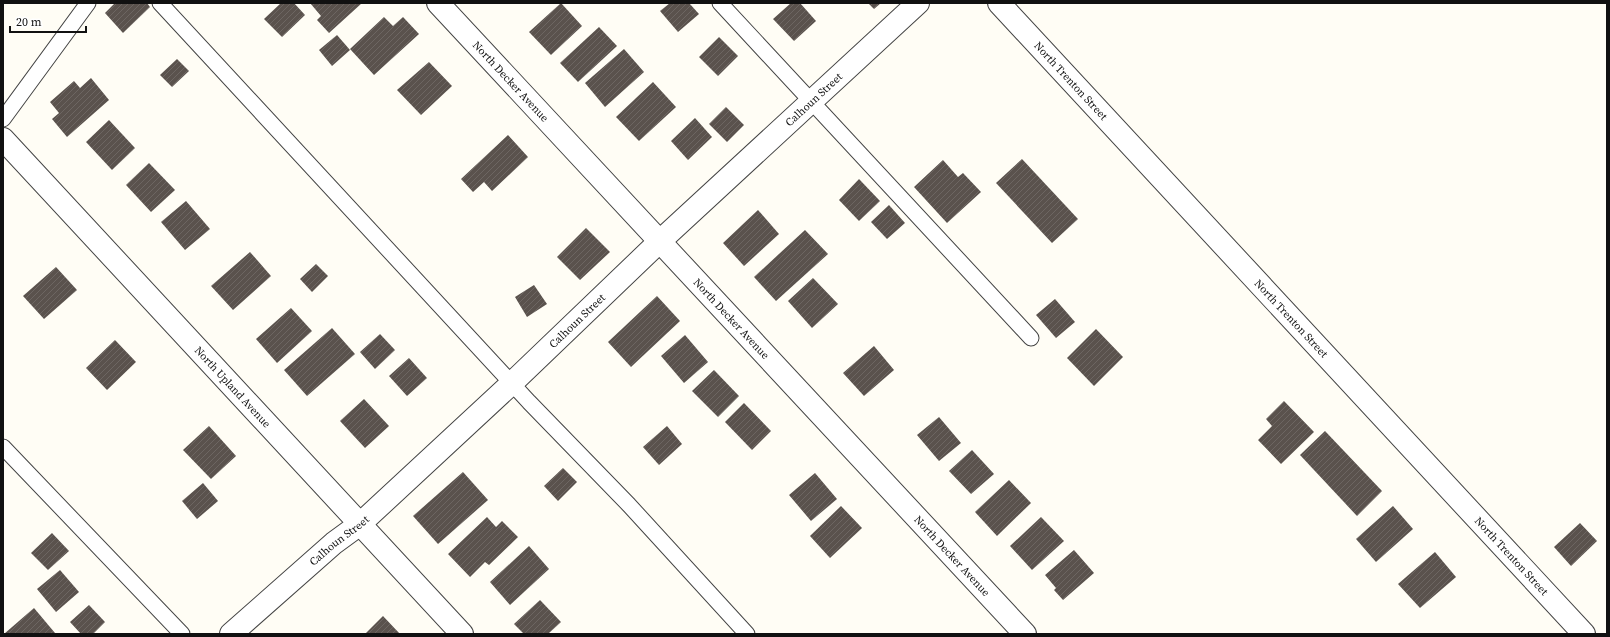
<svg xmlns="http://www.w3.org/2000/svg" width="1610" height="637" viewBox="0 0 1610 637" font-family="'Source Serif 4',serif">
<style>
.building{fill:url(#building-hatch)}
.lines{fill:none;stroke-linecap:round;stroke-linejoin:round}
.service-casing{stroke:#444;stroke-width:17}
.minor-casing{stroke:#444;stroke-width:24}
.service{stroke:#fff;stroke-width:15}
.minor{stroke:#fff;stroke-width:22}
.labels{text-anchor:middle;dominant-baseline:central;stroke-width:4;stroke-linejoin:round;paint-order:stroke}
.street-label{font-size:11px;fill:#111;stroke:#fff}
</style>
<defs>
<pattern id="building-hatch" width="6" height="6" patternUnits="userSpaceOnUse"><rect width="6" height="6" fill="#5a524d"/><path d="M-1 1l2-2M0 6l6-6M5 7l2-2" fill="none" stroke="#6d6662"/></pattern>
</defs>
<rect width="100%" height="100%" fill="#fffdf5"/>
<g class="building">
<polygon points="115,3 147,3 150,7 123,33 105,13"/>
<polygon points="281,3 294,3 305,15 282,37 264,19"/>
<polygon points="310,3 362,3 329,33 317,20 321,16"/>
<polygon points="561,3 582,26 551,55 529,32"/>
<polygon points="670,3 689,3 699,14 678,32 660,11"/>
<polygon points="791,3 800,3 816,21 794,41 773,19"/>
<polygon points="868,3 881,3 874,9"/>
<polygon points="384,17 393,26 403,17 419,34 374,75 350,49"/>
<polygon points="599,27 617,46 578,82 560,63"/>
<polygon points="337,35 350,50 332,66 319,50"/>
<polygon points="719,37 738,56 718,76 699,57"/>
<polygon points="624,49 644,72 605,107 585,83"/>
<polygon points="177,59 189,71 172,87 160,75"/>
<polygon points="429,62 452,86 421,115 397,90"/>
<polygon points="91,78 109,100 67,137 52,119 59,113 50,102 74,81 80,88"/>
<polygon points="653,82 676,107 639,141 616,117"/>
<polygon points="726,107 744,125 727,142 709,124"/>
<polygon points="695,118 712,137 688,160 671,141"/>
<polygon points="109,120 135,148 112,170 86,142"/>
<polygon points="508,135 528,157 492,191 484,182 473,192 461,179"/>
<polygon points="1022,159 1078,219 1052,243 996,183"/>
<polygon points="943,160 958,177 963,173 981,192 947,223 914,187"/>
<polygon points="149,163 175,190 151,212 126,185"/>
<polygon points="859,179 880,201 859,221 839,200"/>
<polygon points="186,201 210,229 185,250 161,222"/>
<polygon points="889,205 905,223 887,239 871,222"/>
<polygon points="758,210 779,234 744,266 723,243"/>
<polygon points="586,228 610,252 580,280 557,257"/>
<polygon points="805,230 828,254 776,301 754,277"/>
<polygon points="250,252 271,276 233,310 211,286"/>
<polygon points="316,264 328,276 312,292 300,279"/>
<polygon points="56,267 77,290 44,319 23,296"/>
<polygon points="813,278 838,304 812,328 788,301"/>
<polygon points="534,285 547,304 527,317 515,297"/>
<polygon points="657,296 680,321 631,367 608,342"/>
<polygon points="1055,299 1075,322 1056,338 1036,315"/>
<polygon points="291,308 312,331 277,363 256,339"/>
<polygon points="332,328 355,354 307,396 284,370"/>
<polygon points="1096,329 1123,357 1094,386 1067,358"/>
<polygon points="380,334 395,350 375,369 360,352"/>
<polygon points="685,335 708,362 684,383 661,356"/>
<polygon points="115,340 136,362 107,390 86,368"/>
<polygon points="874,346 894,370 864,396 843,373"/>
<polygon points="409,358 427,378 407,396 389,376"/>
<polygon points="714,370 739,396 718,417 692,391"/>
<polygon points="364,399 389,426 365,448 340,421"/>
<polygon points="1284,401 1314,432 1281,464 1258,440 1272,426 1266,419"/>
<polygon points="744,403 771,431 752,450 725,422"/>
<polygon points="939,417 961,443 939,461 917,435"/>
<polygon points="209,426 236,456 211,479 183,450"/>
<polygon points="667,426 682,444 659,465 643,447"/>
<polygon points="1325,431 1382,491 1357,516 1300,455"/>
<polygon points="972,450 994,474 971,494 949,471"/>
<polygon points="563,468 577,482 558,501 544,486"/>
<polygon points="463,472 488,500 438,544 413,516"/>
<polygon points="815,473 837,499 811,521 789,495"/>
<polygon points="1009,480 1031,503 997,536 975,512"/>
<polygon points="203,483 218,501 197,519 182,501"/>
<polygon points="841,506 862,528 830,558 810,536"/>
<polygon points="1393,506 1413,529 1376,562 1356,539"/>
<polygon points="487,517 496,527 502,521 518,537 489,565 485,562 470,577 448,554"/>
<polygon points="1041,517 1064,541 1032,570 1010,546"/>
<polygon points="1580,523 1597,541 1571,566 1554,547"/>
<polygon points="52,533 69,551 48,570 31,553"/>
<polygon points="529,546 549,569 510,605 490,582"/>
<polygon points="1074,550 1094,573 1063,600 1054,590 1056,588 1045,575"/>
<polygon points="1435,552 1456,577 1420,608 1398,584"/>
<polygon points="60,570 79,592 56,612 37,589"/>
<polygon points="540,600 561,622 548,634 524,634 514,624"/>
<polygon points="89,605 105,622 93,634 81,634 70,622"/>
<polygon points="34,608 55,633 4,634"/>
<polygon points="383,616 400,634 365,634"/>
</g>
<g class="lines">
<defs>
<g id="service">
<polyline points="160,3 529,402 629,505 747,634"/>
<polyline points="720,3 1031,338"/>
<polyline points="3,119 88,3"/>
<polyline points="3,447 182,634"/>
</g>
<g id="minor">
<path id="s1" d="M 438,3 L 1025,634"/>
<path id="s2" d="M 999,3 L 1584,634"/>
<path id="s3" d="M 3,139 L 462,634"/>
<path id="s4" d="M 231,634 L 334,543 L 360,524 L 512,383 L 659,242 L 918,3"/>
</g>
</defs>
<use href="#service" class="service-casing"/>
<use href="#minor" class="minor-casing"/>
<use href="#service" class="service"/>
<use href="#minor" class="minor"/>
</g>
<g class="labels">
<g class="street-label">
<text stroke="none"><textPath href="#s1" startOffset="107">North Decker Avenue</textPath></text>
<text stroke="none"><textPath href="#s2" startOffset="106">North Trenton Street</textPath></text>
<text stroke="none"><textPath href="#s4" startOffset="791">Calhoun Street</textPath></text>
<text stroke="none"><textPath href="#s2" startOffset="430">North Trenton Street</textPath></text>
<text stroke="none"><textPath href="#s1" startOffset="431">North Decker Avenue</textPath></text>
<text stroke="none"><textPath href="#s4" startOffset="467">Calhoun Street</textPath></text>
<text stroke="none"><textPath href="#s3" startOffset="338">North Upland Avenue</textPath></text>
<text stroke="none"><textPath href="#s4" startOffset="143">Calhoun Street</textPath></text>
<text stroke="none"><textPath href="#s1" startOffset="755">North Decker Avenue</textPath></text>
<text stroke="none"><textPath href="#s2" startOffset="754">North Trenton Street</textPath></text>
</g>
</g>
<rect width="1610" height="637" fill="none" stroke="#111111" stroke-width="8"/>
<path d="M10 26v6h76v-6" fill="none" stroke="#111111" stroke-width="2"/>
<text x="16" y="26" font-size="12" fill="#111111" stroke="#ffffff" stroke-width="3" paint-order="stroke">20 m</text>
</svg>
